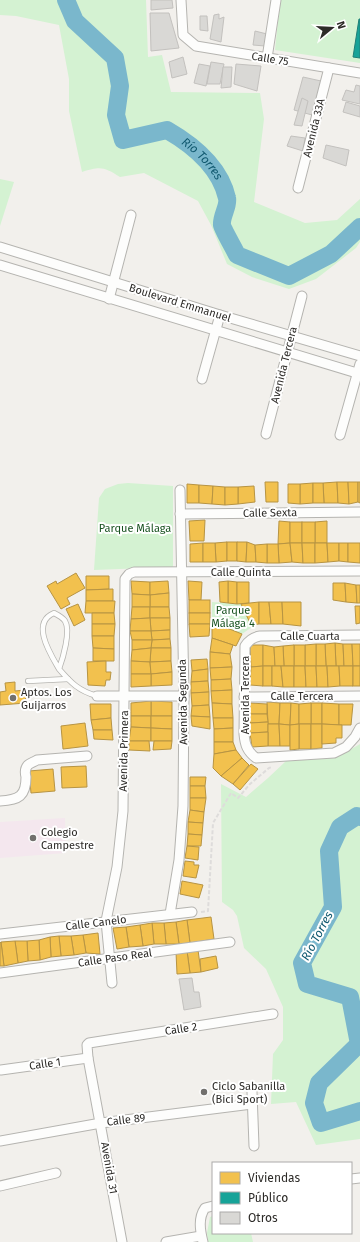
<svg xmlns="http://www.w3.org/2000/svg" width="360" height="1242" viewBox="0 0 360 1242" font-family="'Fira Sans',sans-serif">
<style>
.education{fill:#f4e7ee}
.green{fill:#d4f2d2}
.homes{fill:#f2c14e;stroke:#b79443}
.public{fill:#17a398;stroke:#1e7f76}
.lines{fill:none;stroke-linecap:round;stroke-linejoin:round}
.river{stroke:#7ab7cc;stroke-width:18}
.building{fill:#d9d8d5;stroke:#c3c1be}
.lane-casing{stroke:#b5b4b0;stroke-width:6}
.street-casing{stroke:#b5b4b0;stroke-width:11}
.path{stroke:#dedcdb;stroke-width:2;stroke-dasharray:4 2;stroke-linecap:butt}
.lane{stroke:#fdfdfc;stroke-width:4.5}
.street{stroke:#fdfdfc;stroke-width:9}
.poi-dot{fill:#72706d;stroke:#fff;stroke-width:1.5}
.labels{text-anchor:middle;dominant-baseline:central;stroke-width:4;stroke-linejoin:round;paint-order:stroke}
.street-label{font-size:11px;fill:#2d2b28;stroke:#fff}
.park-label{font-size:11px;fill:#185220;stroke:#fff}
.poi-label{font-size:11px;fill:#2d2b28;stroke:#fff;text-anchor:start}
.water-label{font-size:12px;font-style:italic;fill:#10586f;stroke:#fff}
</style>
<rect width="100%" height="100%" fill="#f2f0ec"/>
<polygon class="education" points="65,818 66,853 0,858 0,822"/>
<g class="green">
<path d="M 0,0 L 146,0 L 148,57 L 162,55 L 171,92 L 260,93 L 264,119 L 254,202 L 305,223 L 337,220 L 360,199 L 360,242 L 356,248 L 316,279 L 289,289 L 252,277 L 227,264 L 211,225 L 198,201 L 144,173 L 120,177 C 104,167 101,166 82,172 L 69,111 L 69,79 L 59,25 L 16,16 L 0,15 Z"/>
<polygon points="280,0 360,0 360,19 359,19 353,56 360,58 360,63 275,50"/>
<polygon points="0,179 14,182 0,226"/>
<polygon points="128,483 173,486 173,567 94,570 99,498 105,489 118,484"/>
<polygon points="212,602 241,604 252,627 242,634 212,622"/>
<polygon points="360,744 360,1139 316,1145 296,1102 271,1104 273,1054 283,1040 283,1007 266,969 244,948 237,916 233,910 222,902 221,784 246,797 268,778 286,761 338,757"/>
<polygon points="213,1216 213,1233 251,1233 253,1242 208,1242 207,1233 210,1217"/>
</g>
<g class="homes">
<polygon points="265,482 278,482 278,502 266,502"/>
<polygon points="337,482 338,503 324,503 323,483"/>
<polygon points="337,482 348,482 349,504 338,503"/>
<polygon points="348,482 358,482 358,502 349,504"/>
<polygon points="358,482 360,482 360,503 358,502"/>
<polygon points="313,483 313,503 300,504 300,484"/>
<polygon points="313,483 323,483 324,503 313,503"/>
<polygon points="187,484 199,485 199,503 187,503"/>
<polygon points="288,484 300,484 300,504 288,503"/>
<polygon points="199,485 213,486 212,504 199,503"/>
<polygon points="213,486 225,487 225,505 212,504"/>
<polygon points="254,486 255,502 238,504 238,487"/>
<polygon points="225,487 238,487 238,504 225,505"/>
<polygon points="205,520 204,541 190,541 189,521"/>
<polygon points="279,521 290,522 290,543 278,544"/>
<polygon points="327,521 327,543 315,543 315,522"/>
<rect x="290" y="522" width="12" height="21"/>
<rect x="302" y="522" width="13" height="21"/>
<polygon points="227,542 227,561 216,562 215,543"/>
<rect x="227" y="542" width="10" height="19"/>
<polygon points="237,542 247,542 246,562 237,561"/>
<polygon points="247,542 255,545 256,562 246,562"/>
<polygon points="203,543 203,562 190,562 190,544"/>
<polygon points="203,543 215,543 216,562 203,562"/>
<polygon points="290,543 292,562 279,563 278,544"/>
<polygon points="290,543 302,543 303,563 292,562"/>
<polygon points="302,543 315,543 315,563 303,563"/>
<polygon points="315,543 327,543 328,562 315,563"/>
<polygon points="327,543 339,543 339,561 328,562"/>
<polygon points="339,543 348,543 348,562 339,561"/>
<polygon points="348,543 360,543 360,563 348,562"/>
<polygon points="267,544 278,544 279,563 267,563"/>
<polygon points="267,544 267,563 256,562 255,545"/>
<polygon points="76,573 85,588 67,598 70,604 61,609 47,586 56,581 57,584"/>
<polygon points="86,576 109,576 109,589 86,590"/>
<polygon points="131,581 150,582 150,595 132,594"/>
<polygon points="168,581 169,593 150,595 150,582"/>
<polygon points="188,581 202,582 201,600 189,600"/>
<polygon points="228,581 237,582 237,604 228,603"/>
<polygon points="228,581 228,603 220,602 219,582"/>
<polygon points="237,582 249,582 249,603 237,604"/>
<polygon points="333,583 345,583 346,602 333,600"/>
<polygon points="345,583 356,585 357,603 346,602"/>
<polygon points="356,585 360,585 360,603 357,603"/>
<polygon points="113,589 113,601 86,601 86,590"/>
<polygon points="169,593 169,607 150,607 150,595"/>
<polygon points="132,594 150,595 150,607 132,607"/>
<rect x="189" y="600" width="21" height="13"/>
<polygon points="86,601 115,601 114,613 85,613"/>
<polygon points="259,602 259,624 251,625 241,604"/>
<polygon points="259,602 269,602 271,624 259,624"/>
<polygon points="269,602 282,602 283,624 271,624"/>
<polygon points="282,602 301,602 301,626 283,624"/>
<polygon points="78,604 85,620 74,626 66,609"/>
<polygon points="355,606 360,606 360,623 356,624"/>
<polygon points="132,607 150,607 150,618 131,619"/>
<polygon points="150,607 169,607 170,618 150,618"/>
<polygon points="92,613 114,613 115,624 92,624"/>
<rect x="189" y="613" width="21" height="11"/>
<polygon points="150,618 170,618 170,630 151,631"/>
<polygon points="150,618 151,631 130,631 131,619"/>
<polygon points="212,622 242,634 236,646 212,638"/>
<polygon points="92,624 115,624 114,636 92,636"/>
<polygon points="189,624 210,624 209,636 190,637"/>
<polygon points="170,630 170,639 152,640 151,631"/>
<polygon points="130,631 151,631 152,640 132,640"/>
<polygon points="92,636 114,636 114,649 93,648"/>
<polygon points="212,638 233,645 230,654 210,652"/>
<polygon points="170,639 171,648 151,648 152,640"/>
<polygon points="132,640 152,640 151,648 132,650"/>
<polygon points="335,643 343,644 344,666 336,666"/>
<polygon points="335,643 336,666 326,666 325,644"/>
<polygon points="316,644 325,644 326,666 316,666"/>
<polygon points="316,644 316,666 305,666 305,645"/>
<polygon points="343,644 352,644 353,666 344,666"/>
<polygon points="352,644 360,644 360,666 353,666"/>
<polygon points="250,645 263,645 263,666 251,667"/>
<polygon points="263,645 274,647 275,666 263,666"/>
<rect x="294" y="645" width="11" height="21"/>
<polygon points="294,645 294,666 284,666 283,646"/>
<polygon points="283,646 284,666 275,666 274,647"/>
<polygon points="93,648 114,649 114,661 93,661"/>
<polygon points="151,648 171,648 171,661 150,662"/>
<polygon points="151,648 150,662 131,661 132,650"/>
<polygon points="210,652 230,654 232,667 210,668"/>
<polygon points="207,659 208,669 192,671 191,660"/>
<polygon points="106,661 106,672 111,672 110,680 106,680 105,686 88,685 87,662"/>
<polygon points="131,661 150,662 151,674 131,674"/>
<polygon points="171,661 172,672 151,674 150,662"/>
<polygon points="263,666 263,686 250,685 251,667"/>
<rect x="263" y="666" width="9" height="20"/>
<polygon points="272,666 281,666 283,687 272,686"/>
<polygon points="281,666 294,666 294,687 283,687"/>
<polygon points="294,666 305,666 306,687 294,687"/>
<polygon points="305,666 316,666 317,687 306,687"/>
<polygon points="316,666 327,666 328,687 317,687"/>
<polygon points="327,666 339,666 340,686 328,687"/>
<polygon points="339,666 353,666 353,686 340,686"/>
<rect x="353" y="666" width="7" height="20"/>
<polygon points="232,667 231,679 211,680 210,668"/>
<polygon points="208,669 208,681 191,682 192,671"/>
<polygon points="172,672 172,685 151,686 151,674"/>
<polygon points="131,674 151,674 151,686 131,687"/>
<polygon points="231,679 232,690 211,691 211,680"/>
<polygon points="208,681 209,692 191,693 191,682"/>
<polygon points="15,682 15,691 25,690 26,703 0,705 0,692 6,691 5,683"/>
<polygon points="232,690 232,704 212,703 211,691"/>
<polygon points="209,692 209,705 192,706 191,693"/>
<polygon points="151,701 172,702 172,716 151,716"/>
<polygon points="151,701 151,716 131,716 131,703"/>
<polygon points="267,702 280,703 279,724 268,724"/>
<polygon points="212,703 232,704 233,718 213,718"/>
<polygon points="250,703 267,704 267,714 250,714"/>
<polygon points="280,703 291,703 290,725 279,724"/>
<polygon points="291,703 299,704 299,724 290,725"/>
<rect x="311" y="703" width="11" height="21"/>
<polygon points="311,703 311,724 299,724 299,704"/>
<polygon points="322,703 339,704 339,725 322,724"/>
<polygon points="90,704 111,704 111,718 91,720"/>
<polygon points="339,704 353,704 351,725 339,725"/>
<polygon points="209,705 210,717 191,716 192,706"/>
<polygon points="250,714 267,714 268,722 250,723"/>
<polygon points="131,716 151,716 151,728 131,727"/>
<polygon points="151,716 172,716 172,729 151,728"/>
<polygon points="191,716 210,717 210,729 192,726"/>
<polygon points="111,718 112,730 93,730 91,720"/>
<polygon points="213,718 233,718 233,728 214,729"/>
<polygon points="268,722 268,732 250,733 250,723"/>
<polygon points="85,723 88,746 63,749 61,726"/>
<polygon points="268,724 279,724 280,746 268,746"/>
<polygon points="279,724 290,725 290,746 280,746"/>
<rect x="299" y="724" width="12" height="25"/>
<polygon points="299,724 299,749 290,750 290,725"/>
<polygon points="311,724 322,724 322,748 311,749"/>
<polygon points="322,724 342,725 342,738 336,738 336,743 322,744"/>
<polygon points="131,727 151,728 151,741 129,741"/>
<polygon points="151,728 172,729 172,741 151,741"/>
<polygon points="233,728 233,742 214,742 214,729"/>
<polygon points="93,730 112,730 113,740 94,739"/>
<polygon points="268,732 268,746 252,747 250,733"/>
<polygon points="129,741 149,741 150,751 129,750"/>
<polygon points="154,741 172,741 171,749 153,750"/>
<polygon points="214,742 233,742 236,750 214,754"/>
<polygon points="236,750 242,758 221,776 213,768 214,754"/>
<polygon points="242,758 249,765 233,784 221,776"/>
<polygon points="251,764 258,769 240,790 233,784"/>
<polygon points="86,766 87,787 62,788 61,767"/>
<polygon points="53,769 55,791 31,793 29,771"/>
<polygon points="190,777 206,777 205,786 190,786"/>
<polygon points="190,786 205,786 206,798 190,798"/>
<polygon points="190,798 206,798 204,812 190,810"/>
<polygon points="190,810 204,812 203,823 188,822"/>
<polygon points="188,822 203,823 202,835 188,834"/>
<polygon points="188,834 202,835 201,846 187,846"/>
<polygon points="187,846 199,847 198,860 185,858"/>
<polygon points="185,861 194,862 194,865 199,865 196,878 183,876"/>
<polygon points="182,881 203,885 199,898 180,894"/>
<polygon points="211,917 214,939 190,943 187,920"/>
<polygon points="187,920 190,943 179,944 176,922"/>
<polygon points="176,922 179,944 166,944 164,923"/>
<polygon points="152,923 164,923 166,944 154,944"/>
<polygon points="152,923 154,944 143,946 140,925"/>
<polygon points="140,925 143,946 129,947 126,927"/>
<polygon points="126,927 129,947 117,949 113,928"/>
<polygon points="98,933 100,954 86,953 83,935"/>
<polygon points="83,935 86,953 74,955 71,936"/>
<polygon points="59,936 71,936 74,955 61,956"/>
<polygon points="59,936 61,956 51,957 50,937"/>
<polygon points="50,937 51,957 40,960 39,940"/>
<polygon points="39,940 40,960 28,961 27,941"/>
<polygon points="15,941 27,941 28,961 18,963"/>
<polygon points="15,941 18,963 4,966 1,942"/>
<polygon points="1,942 4,966 0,966 0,943"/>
<polygon points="198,950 201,972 190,973 187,951"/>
<polygon points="187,951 190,973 177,974 176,952"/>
<polygon points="216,956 218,968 201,972 200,959"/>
</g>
<polygon class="public" points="359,19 360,19 360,58 353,57"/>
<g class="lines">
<g class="river">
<path id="s1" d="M 66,0 L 75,21 L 115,58 L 120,86 L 116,115 L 123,140 L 167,130 C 193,145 220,167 227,198 C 229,206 221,216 222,225 C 223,230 235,250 237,255 L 289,276 L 331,254 L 360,227"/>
<polyline points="360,817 357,816 340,827 329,851 333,907 302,963 307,984 350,997 359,1044 319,1083 314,1103 321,1123 360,1111"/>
</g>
</g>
<g class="building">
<polygon points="151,0 172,0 173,8 151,10"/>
<polygon points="150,13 169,13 179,48 151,51"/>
<polygon points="219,14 219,19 224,17 221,42 210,39 214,15"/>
<polygon points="200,16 207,16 208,31 200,30"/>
<polygon points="255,31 267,34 265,46 253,45"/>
<polygon points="183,57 187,74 172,78 169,62"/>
<polygon points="211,62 224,64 220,84 207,84"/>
<polygon points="199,64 210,66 206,86 194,83"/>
<polygon points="236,64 261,66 257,91 234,84"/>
<polygon points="223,67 232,67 231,87 221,88"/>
<polygon points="303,77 321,81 312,115 294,110"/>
<polygon points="356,85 360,86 360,104 342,100 346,90 354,92"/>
<polygon points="302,98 308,101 302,126 294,125"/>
<polygon points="346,102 360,106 360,117 343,112"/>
<polygon points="291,136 305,138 303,151 287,146"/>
<polygon points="326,145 349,150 346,166 323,158"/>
<polygon points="192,978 194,992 199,992 201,1007 184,1010 179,979"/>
</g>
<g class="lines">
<defs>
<g id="lane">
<path d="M 59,669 C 51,655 30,623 54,613 C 58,615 63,618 65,621 C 71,631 63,658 59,669 C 71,683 79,691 97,696"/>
<polyline points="28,681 68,679"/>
</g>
<g id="street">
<polyline points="181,0 183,35 196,46 360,73"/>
<polyline points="267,58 276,0"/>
<polyline points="298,188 329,68"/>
<polyline points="0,247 220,315 360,356"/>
<polyline points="0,265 360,374"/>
<polyline points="109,299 131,215"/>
<polyline points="202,379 220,315"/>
<polyline points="266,434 302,296"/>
<polyline points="340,435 360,364"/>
<polyline points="180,514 360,512"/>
<path d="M 360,635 L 260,636 C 253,637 249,640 245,646 L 244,734 C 245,745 247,751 256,758 L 334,753 L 346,747 L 355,737 L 360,728"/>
<polyline points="97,696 184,696"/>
<polyline points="244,697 360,696"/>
<path d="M 0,801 C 19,800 26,796 26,777 C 25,773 25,768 28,765 C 30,763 34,762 37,760 L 87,756"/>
<polyline points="170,914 179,860 183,806 184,696 180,490"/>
<polyline points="0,934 192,912"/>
<polyline points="0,973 230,942"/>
<polyline points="112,983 106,921 117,867 123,811 125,579 129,574 134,572 360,571"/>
<polyline points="1,1070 88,1058"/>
<polyline points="252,1092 254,1146"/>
<polyline points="0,1141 101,1123 252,1104"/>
<polyline points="351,1179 360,1178"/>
<polyline points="0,1186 56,1173"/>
<polyline points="122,1242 88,1058 87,1045 89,1043 273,1014"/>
<polyline points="166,1242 201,1236"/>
<path d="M 203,1242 C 200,1230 198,1218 205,1208 L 213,1206"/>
</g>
</defs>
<use href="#lane" class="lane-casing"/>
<use href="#street" class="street-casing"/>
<polyline class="path" points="201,912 208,911 213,823 231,793 238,798 250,784 269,768 272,767"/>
<use href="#lane" class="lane"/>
<use href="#street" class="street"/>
</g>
<g class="poi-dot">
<circle cx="13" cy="698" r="4"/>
<circle cx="33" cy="838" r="4"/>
<circle cx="204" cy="1092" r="4"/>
</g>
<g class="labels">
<g class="street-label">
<text transform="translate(270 59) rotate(9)">Calle 75</text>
<text transform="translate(314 128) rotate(-76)">Avenida 33A</text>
<text transform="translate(180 303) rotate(17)">Boulevard Emmanuel</text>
<text transform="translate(284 365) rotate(-76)">Avenida Tercera</text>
<text transform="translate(270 513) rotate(-1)">Calle Sexta</text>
<text x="241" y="572">Calle Quinta</text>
<text x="310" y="636">Calle Cuarta</text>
<text transform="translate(245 695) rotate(-90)">Avenida Tercera</text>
<text x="302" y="696">Calle Tercera</text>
<text transform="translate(183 702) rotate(-91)">Avenida Segunda</text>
<text transform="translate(124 751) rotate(-89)">Avenida Primera</text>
<text transform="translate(96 923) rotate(-7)">Calle Canelo</text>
<text transform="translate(115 958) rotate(-8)">Calle Paso Real</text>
<text transform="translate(181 1029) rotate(-9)">Calle 2</text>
<text transform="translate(45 1064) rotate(-8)">Calle 1</text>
<text transform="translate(126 1120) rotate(-7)">Calle 89</text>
<text transform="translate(109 1168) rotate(80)">Avenida 31</text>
</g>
<g class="park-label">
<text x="135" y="528">Parque Málaga</text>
<text x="233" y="610">Parque<tspan x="233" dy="13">Málaga 4</tspan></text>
</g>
<g class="poi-label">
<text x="21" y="692">Aptos. Los<tspan x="21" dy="13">Guijarros</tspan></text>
<text x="41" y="832">Colegio<tspan x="41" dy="13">Campestre</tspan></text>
<text x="212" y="1086">Ciclo Sabanilla<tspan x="212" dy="13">(Bici Sport)</tspan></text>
</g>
<g class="water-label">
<text stroke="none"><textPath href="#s1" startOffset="252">Río Torres</textPath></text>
<text transform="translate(317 936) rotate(-62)">Río Torres</text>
</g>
</g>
<rect x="212" y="1162" width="140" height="72" fill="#ffffff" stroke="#abaaa9"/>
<rect x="220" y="1172" width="20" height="12" fill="#f2c14e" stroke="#abaaa9"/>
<text x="248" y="1182" font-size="12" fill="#2d2b28">Viviendas</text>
<rect x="220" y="1192" width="20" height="12" fill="#17a398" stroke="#abaaa9"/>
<text x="248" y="1202" font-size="12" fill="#2d2b28">Público</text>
<rect x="220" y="1212" width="20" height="12" fill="#d9d8d5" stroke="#abaaa9"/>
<text x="248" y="1222" font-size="12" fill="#2d2b28">Otros</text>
<g transform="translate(332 28) rotate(72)" stroke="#ffffff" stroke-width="3" paint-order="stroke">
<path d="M0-3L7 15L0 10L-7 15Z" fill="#2d2b28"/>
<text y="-6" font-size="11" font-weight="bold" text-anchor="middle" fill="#2d2b28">N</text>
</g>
</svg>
